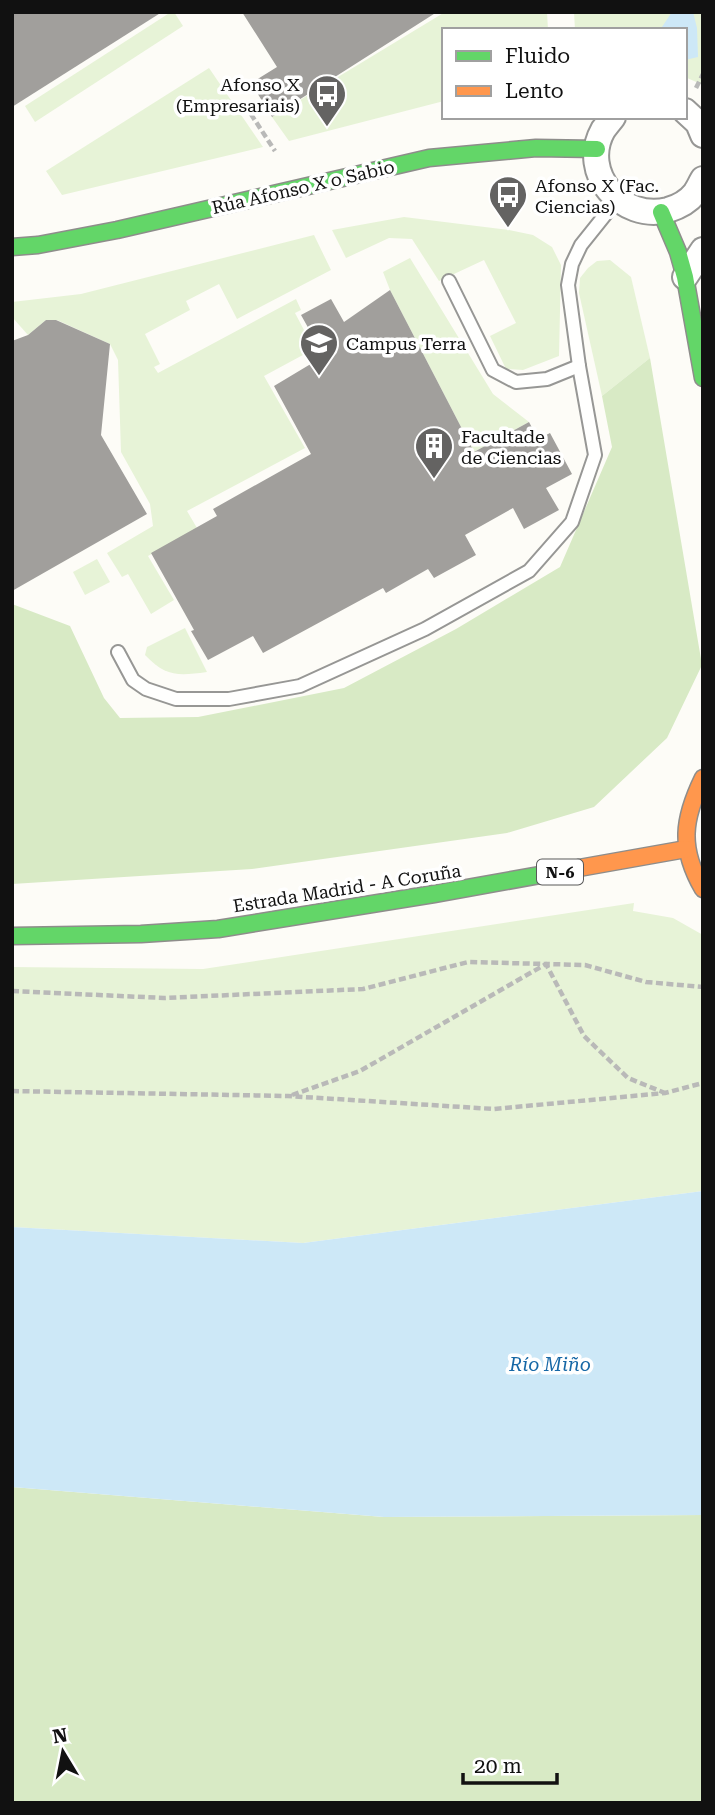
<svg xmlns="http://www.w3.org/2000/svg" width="715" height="1815" viewBox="0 0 715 1815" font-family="'Roboto Serif',serif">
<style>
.green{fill:#e7f3d7}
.forest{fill:#d8eac5}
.water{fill:#cde8f7}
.building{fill:#a19f9c}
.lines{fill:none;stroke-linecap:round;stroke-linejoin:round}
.lane-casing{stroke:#979795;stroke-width:16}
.street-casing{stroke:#979795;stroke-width:28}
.fast-casing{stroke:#8e8d8b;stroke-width:19}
.slow-casing{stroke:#8e8d8b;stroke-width:19}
.path{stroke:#b9b9b8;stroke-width:4.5;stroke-dasharray:7 3.5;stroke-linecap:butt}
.lane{stroke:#fffffe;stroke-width:12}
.street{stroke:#fffffe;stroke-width:24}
.fast{stroke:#63d668;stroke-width:16}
.slow{stroke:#ff974d;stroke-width:16}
.labels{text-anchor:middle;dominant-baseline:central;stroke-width:7;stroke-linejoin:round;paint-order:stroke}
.shield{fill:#fff;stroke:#585858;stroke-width:2}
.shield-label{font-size:16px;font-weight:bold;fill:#111}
.poi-label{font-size:18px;fill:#111;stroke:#fff;text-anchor:start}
.street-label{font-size:18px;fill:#111;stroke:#fff}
.water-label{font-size:19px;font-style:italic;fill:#1768a6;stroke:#fff}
</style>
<rect width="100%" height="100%" fill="#fdfcf7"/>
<g class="green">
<polygon points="171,12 174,12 183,26 35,122 25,106"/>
<polygon points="445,12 547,12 548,30 444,30 444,101 289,141 272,117"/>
<polygon points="574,12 703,12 703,85 685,77 685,30 575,30"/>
<polygon points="209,68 263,147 62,195 46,171"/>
<polygon points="404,217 509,230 533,235 552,247 561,265 559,356 523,370 506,369 490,336 516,323 484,260 439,281 412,239 389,238 346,258 332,230"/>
<polygon points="314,235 331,270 237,319 219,284 186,301 190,310 145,334 160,364 154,367 158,373 296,299 301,310 295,313 314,349 264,376 305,448 187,511 197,528 148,556 174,600 151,614 128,574 122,577 107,553 153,526 150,504 121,452 118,360 110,344 57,320 46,320 28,335 12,317 12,302 81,294"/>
<polygon points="410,258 493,394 529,422 474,452 390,290 383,272"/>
<polygon points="610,260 631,277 650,358 602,396 579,293 580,278 588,268 597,261"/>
<polygon points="97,559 110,582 85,595 73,572"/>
<path d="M 185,628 L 207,672 C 178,676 166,677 145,655 L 147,647 Z"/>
<polygon points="634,903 633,911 673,918 703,935 703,1191 303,1243 12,1227 12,967 203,969"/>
</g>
<g class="forest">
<polygon points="650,358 702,665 667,738 594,807 507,833 252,869 12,884 12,604 70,626 104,698 120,718 198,717 344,688 456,629 560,567 612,447 602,396"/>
<polygon points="12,1487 384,1517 703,1515 703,1803 12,1803"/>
</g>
<g class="water">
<polygon points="672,12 693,12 697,28 698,57 685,60 685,30 660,30"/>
<polygon points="703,1191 703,1515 384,1517 12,1487 12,1227 303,1243"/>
</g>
<g class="building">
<polygon points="12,12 162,12 12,107"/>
<polygon points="242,12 437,12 272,117 251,83 277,67"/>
<polygon points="390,290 474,452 529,422 538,439 550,433 572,474 546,488 559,510 524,529 513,508 465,535 476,555 434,578 428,569 386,593 383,588 263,653 253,636 208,660 191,631 194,630 151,553 217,516 213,509 311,454 274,386 324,356 301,315 331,299 344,322"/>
<polygon points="46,320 56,320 110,344 101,435 147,514 12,591 12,341 28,335"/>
</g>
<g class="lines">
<defs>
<g id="lane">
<polyline points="449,281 493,370 516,382 547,379 579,366"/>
<polyline points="118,652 133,680 146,689 176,699 229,699 300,686 425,629 529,571 572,522 595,455 579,366 568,285 572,264 581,245 617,200"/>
</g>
<g id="street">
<polyline points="685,111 698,123 703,135"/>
<path d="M 613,117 C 610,121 606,126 603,130 C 579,173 622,222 668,210 C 678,207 688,202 695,193 C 698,189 700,184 703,179"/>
<polyline points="685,277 703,250"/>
</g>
<g id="fast">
<polyline points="661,212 678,252 685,277 703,378"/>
<polyline points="12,247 38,245 117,230 429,158 536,148 597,149"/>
<polyline points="12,936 141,934 218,929 434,894 579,868"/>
</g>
<g id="slow">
<path d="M 703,778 C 683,819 679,848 703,889"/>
<polyline points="579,868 686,849"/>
</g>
</defs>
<use href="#lane" class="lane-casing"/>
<use href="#street" class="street-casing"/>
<use href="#fast" class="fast-casing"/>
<use href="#slow" class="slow-casing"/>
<g class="path">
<polyline points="696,88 703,74"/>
<polyline points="245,105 275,151"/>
<polyline points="12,991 164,998 363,989 468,962 546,964 584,1036 628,1078 665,1093"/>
<polyline points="12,1091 288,1096 494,1109 665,1093 703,1083"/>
<polyline points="292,1095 360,1071 546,964 585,965 646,982 703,987"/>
</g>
<use href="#lane" class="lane"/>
<use href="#street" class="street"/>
<use href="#fast" class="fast"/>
<use href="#slow" class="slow"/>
</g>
<defs>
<symbol id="bus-pin" viewBox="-11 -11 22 30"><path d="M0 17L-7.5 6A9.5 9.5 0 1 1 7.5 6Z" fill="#646362" stroke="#fff"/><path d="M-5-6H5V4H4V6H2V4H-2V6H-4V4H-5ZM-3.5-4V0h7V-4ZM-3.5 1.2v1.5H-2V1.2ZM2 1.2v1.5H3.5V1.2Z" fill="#fff"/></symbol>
<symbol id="university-pin" viewBox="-11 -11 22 30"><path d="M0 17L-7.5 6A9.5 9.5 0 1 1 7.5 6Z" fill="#646362" stroke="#fff"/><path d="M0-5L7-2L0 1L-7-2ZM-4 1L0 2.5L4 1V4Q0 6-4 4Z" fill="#fff"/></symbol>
<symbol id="building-pin" viewBox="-11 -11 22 30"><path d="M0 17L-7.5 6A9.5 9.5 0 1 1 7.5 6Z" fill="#646362" stroke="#fff"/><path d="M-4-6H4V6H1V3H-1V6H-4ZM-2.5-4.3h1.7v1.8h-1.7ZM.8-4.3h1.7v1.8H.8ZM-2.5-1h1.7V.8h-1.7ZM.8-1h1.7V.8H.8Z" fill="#fff"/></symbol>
</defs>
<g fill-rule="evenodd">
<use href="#bus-pin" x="305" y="72" width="44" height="60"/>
<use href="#bus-pin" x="486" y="173" width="44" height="60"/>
<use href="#university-pin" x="297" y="321" width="44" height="60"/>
<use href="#building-pin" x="412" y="424" width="44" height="60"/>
</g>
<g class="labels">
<rect class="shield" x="537" y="859.5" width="46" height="25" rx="5"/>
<g class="shield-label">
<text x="560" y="872">N-6</text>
</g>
<g class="poi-label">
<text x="300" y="84" text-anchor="end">Afonso X<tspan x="300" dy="21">(Empresariais)</tspan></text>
<text x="535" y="185">Afonso X (Fac.<tspan x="535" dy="21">Ciencias)</tspan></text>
<text x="346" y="343">Campus Terra</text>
<text x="461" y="436">Facultade<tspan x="461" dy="21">de Ciencias</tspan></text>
</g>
<g class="street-label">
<text transform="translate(303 187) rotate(-13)">Rúa Afonso X o Sabio</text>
<text transform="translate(347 888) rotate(-9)">Estrada Madrid - A Coruña</text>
</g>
<g class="water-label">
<text x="550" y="1364">Río Miño</text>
</g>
</g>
<rect width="715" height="1815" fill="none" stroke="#111111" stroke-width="28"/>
<rect x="442" y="28" width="245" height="91" fill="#ffffff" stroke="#a0a0a0" stroke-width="2"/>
<rect x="456" y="51" width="35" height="10" fill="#63d668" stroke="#a0a0a0" stroke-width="2"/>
<text x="505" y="63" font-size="21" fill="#111111">Fluido</text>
<rect x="456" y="86" width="35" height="10" fill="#ff974d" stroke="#a0a0a0" stroke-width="2"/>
<text x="505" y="98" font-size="21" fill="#111111">Lento</text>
<g transform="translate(63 1752) rotate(350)" stroke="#ffffff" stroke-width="5" paint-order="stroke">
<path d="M0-5L12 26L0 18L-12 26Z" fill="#111111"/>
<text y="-10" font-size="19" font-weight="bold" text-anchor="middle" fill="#111111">N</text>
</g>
<path d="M463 1773v10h94v-10" fill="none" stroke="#111111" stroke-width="3.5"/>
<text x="474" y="1773" font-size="21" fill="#111111" stroke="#ffffff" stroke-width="5" paint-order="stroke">20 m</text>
</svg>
